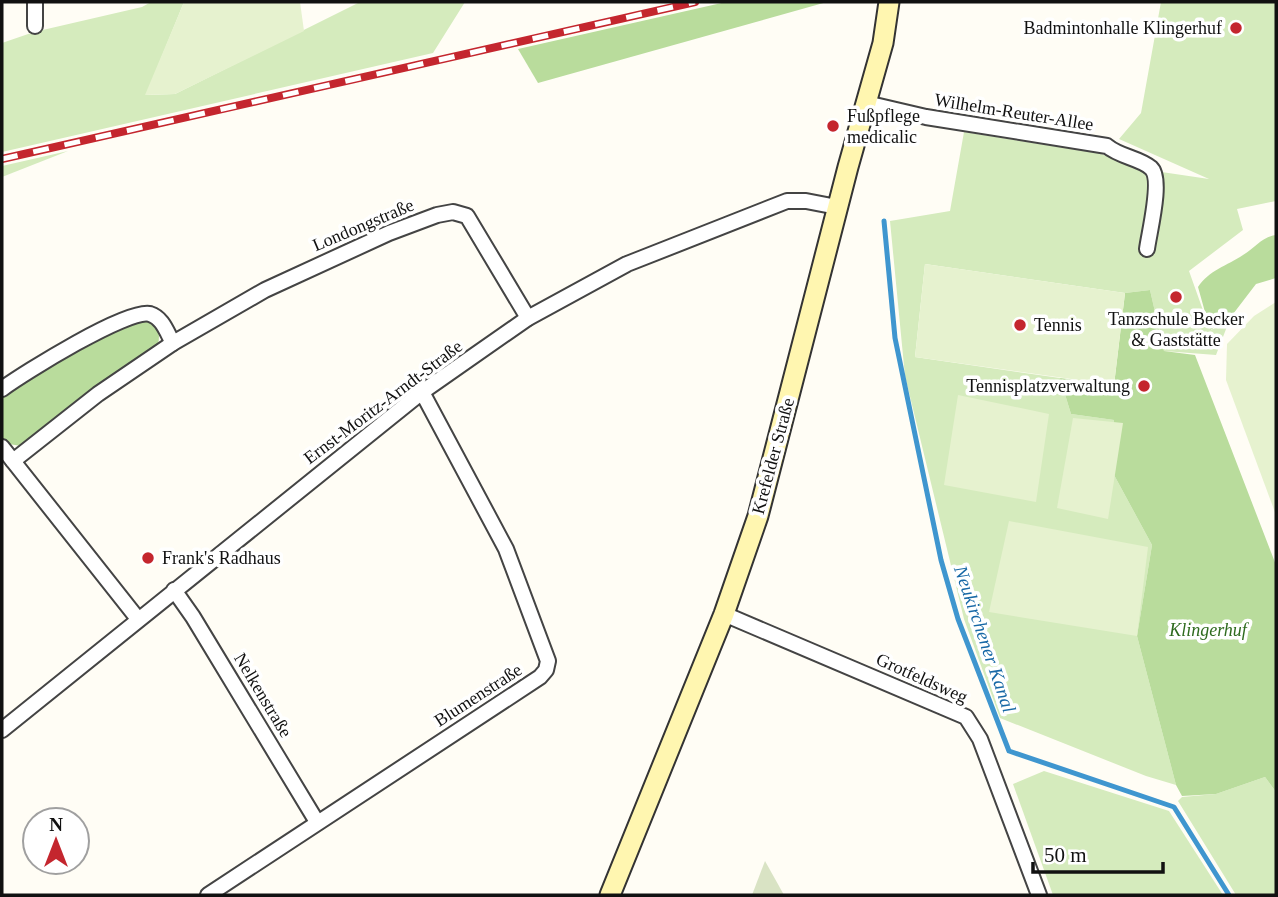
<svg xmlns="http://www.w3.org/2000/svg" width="1278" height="897" viewBox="0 0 1278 897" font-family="'Times New Roman',serif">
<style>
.green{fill:#d5ebbd}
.forest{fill:#b9dc9c}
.cemetery{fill:#d9e3c4}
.pitch{fill:#e6f2cf}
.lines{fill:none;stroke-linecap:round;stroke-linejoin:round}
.stream{stroke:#3f96cf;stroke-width:5}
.minor-casing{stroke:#444;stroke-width:18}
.secondary-casing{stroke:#333;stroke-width:23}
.minor{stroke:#fff;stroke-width:14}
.secondary{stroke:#fff6b0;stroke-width:19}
.rail-casing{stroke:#c4262e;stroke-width:8}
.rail{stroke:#fff;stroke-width:5;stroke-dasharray:16;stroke-linecap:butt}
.poi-dot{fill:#c4262e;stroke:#fff;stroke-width:2.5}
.labels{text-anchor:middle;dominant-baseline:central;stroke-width:7;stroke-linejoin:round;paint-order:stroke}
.poi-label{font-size:18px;fill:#111;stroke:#fff;text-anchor:start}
.street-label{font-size:18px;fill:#111;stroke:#fff}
.park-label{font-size:18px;font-style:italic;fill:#2f6b1f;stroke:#fff}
.water-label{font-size:19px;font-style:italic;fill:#1768a6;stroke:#fff}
</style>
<rect width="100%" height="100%" fill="#fffdf5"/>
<g class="green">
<polygon points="151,2 184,2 146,95 175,94 360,2 465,2 433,53 2,152 2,43 34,32 142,7"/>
<polygon points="1161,2 1276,2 1276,201 1237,209 1243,230 1189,271 1210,330 1228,324 1216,355 1164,351 1150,290 1125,293 925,264 915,357 1060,378 1071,414 1114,420 1107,462 1152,545 1137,636 1176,785 1146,776 1000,718 964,619 905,376 890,221 950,211 964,132 1098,153 1148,170 1209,179 1119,139 1141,113"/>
<polygon points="68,151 2,177 2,166"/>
<polygon points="1044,771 1169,811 1223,895 1053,895 1013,784"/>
<polygon points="1265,777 1276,792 1276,895 1236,895 1178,801 1182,797 1216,794"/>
</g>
<g class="forest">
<polygon points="726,2 827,2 538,83 518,49"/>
<path d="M 1276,235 L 1276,278 L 1256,284 L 1230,318 L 1210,330 L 1198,287 C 1209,270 1227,266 1243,255 C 1255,248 1262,237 1276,235 Z"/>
<polygon points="1150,290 1164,351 1195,355 1276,565 1276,792 1265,777 1216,794 1182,796 1176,785 1137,636 1152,545 1107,462 1114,420 1071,414 1060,378 1114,385 1125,293"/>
<path d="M 147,319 C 157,326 161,333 158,344 L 21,446 L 9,444 L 2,437 L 2,396 L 70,355 L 109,335 Z"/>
</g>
<polygon class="cemetery" points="765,861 784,895 752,895"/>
<g class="pitch">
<polygon points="184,2 300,2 304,31 175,94 145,95"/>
<polygon points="925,264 1125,293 1114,385 915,357"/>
<polygon points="1276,302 1276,515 1226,380 1227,344 1254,316"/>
<polygon points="958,395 1049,414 1036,502 944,485"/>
<polygon points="1073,418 1123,423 1108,519 1057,508"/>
<polygon points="1009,521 1148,547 1137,636 989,612"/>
</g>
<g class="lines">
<polyline class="stream" points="884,221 895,338 941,560 958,619 1009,751 1174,807 1229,895"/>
<defs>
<g id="minor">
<polyline points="35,2 35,26"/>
<path d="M 866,103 L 926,117 L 1107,146 C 1120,157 1140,158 1151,168 C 1163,179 1149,233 1147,249"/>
<path d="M 2,389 C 24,373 128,308 150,314 C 163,318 167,333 173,343"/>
<polyline points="2,447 13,461"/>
<polyline points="174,590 193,617 317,822"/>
<polyline points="724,614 966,717 980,739 1039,895"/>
<polyline points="138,619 13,461 98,394 173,343 265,290 389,233 437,215 453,212 467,216 528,318"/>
<polyline points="2,730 422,392 528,318 627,264 787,201 806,201 837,207"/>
<polyline points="208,895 540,677 546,670 548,661 506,549 422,392"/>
</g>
<polyline id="secondary" points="610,895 724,614 758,516 848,167 883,43 889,2"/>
</defs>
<use href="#minor" class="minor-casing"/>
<use href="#secondary" class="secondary-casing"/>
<use href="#minor" class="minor"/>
<use href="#secondary" class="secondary"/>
<defs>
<polyline id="rail" points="2,159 695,2"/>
</defs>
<use href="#rail" class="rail-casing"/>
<use href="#rail" class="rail"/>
</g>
<g class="poi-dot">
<circle cx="1236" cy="28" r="7"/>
<circle cx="833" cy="126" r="7"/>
<circle cx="1176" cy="297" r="7"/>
<circle cx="1020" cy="325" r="7"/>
<circle cx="1144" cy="386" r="7"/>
<circle cx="148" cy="558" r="7"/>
</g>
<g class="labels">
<g class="poi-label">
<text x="1222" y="28" text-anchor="end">Badmintonhalle Klingerhuf</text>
<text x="847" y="116">Fußpflege<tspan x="847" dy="21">medicalic</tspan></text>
<text x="1176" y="319" text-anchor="middle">Tanzschule Becker<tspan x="1176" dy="21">&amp; Gaststätte</tspan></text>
<text x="1034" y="325">Tennis</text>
<text x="1130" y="386" text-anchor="end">Tennisplatzverwaltung</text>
<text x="162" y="558">Frank's Radhaus</text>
</g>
<g class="street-label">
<text transform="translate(1014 112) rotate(9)">Wilhelm-Reuter-Allee</text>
<text transform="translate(363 225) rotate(-23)">Londongstraße</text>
<text transform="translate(383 402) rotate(-37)">Ernst-Moritz-Arndt-Straße</text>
<text transform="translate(773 456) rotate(-75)">Krefelder Straße</text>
<text transform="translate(922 678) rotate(24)">Grotfeldsweg</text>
<text transform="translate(263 695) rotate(59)">Nelkenstraße</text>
<text transform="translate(478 695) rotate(-33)">Blumenstraße</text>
</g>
<g class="park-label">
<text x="1208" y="630">Klingerhuf</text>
</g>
<g class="water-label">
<text transform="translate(985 639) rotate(71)">Neukirchener Kanal</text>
</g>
</g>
<rect width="1278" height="897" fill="none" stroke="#111111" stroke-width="7"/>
<g transform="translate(56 841)"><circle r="33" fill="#ffffff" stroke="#a0a0a0" stroke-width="2"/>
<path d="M0-5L12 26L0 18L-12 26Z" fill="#c4262e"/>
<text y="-10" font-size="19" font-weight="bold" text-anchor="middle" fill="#111111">N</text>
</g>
<path d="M1033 862v10h130v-10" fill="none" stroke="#111111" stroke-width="3.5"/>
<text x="1044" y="862" font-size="21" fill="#111111" stroke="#ffffff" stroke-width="5" paint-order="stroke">50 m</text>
</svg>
